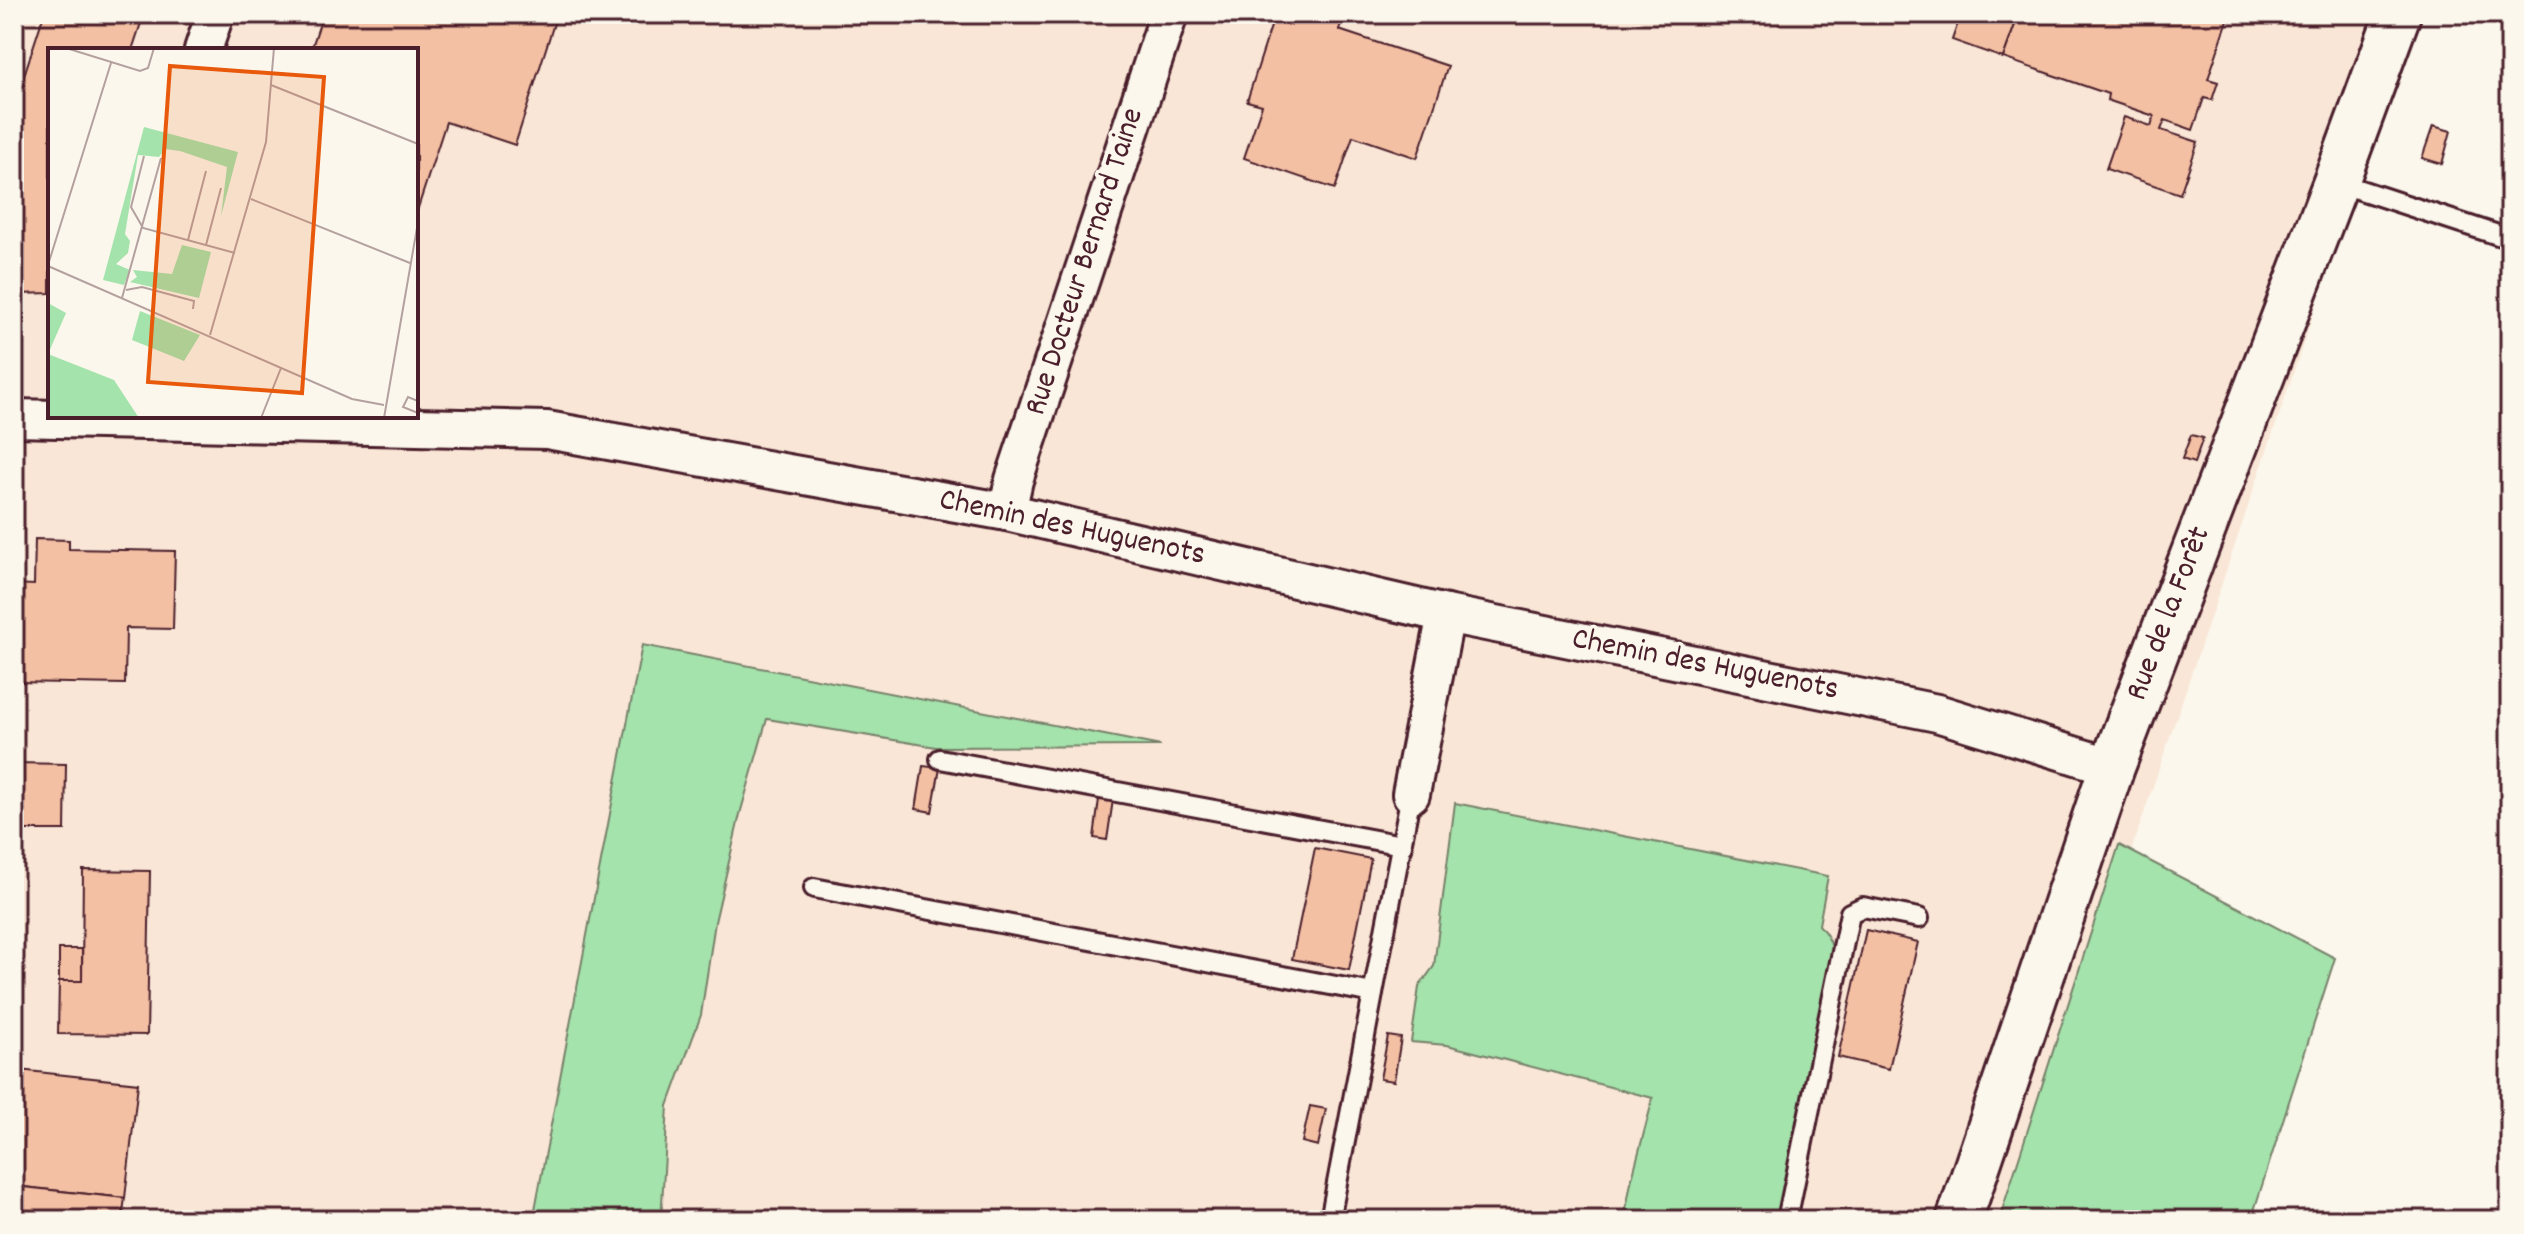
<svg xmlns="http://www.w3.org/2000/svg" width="2524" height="1234" viewBox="0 0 2524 1234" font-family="Dekko,sans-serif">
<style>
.built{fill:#f9e6d6;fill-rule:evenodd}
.green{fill:#a4e3ab;stroke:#77816b;stroke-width:2}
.building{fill:#f3c0a4;stroke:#4a1f2b;stroke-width:2}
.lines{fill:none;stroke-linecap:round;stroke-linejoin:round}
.lane-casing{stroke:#4a1f2b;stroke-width:24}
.street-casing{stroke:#4a1f2b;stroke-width:42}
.secondary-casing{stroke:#4a1f2b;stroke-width:50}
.lane{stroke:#fbf7ec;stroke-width:18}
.street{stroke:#fbf7ec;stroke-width:36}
.secondary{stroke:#fbf7ec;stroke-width:44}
.labels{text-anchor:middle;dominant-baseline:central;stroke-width:7;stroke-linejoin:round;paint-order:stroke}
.street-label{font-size:32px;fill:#4a1f2b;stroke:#fbf7ec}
.inset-road{fill:none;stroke:#b4a19f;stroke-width:2}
.view{fill:#e8590c;fill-opacity:0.15;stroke:#e8590c;stroke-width:4}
.inset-edge{fill:none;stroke:#4a1f2b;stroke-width:4}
</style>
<rect width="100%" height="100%" fill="#fbf7ec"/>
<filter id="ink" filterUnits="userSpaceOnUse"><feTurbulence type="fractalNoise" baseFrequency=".0125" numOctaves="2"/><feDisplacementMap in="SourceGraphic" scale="16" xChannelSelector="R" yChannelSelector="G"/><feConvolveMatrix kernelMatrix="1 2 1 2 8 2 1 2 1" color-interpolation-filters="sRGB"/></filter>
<g filter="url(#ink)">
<path class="built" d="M 14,14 L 2415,14 L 2006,1220 L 14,1220 ZM 50,50 L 416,50 L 416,416 L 50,416 Z"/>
<g class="green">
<polygon points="642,645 1161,746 936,747 767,719 740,814 715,922 701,1015 668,1106 661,1220 533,1220"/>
<path d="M 1455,803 L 1828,876 L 1819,925 C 1843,951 1832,970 1823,1001 L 1777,1220 L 1624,1220 L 1631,1182 L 1653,1098 L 1447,1045 L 1411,1042 L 1419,987 L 1434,966 Z"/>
<polygon points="2119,845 2335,958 2251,1220 1999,1220"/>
</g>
<g class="building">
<polygon points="44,14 144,14 132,50 50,50 50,293 19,294 22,285 14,283 14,106"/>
<polygon points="323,14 557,14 515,145 446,122 416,214 416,50 311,50"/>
<polygon points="1275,14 1344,14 1339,30 1448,66 1417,158 1353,136 1335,189 1244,158 1262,105 1247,101"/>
<polygon points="1961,14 2019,14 2003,58 1952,40"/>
<polygon points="2019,14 2230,14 2208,79 2218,82 2212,100 2204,98 2193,130 2165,120 2161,130 2198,142 2180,194 2106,169 2124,117 2151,126 2154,116 2107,100 2108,94 2003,58"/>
<polygon points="2433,126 2451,131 2442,164 2422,158"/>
<polygon points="2191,435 2203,438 2194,463 2182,459"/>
<polygon points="35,539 69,540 69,549 175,551 173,629 126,628 125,684 14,682 14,584 34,585"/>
<polygon points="14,763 66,764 65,830 14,830"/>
<polygon points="923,766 940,768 932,812 916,809"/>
<polygon points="1099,799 1113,800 1107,840 1094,838"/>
<polygon points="1315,848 1371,859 1349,970 1292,959"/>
<polygon points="83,870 150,871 147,1035 58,1034 59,981 82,981"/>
<polygon points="1866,930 1918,942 1889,1069 1838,1057"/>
<rect x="59" y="949" width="23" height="32"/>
<polygon points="1388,1036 1401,1038 1394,1081 1380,1079"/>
<polygon points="19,1070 138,1083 125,1198 14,1186 14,1115"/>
<polygon points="1310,1106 1326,1109 1318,1146 1302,1142"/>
<polygon points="14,1186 125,1198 122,1220 14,1220"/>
</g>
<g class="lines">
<defs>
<g id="lane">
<polyline points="2336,182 2510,239"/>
<polyline points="940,759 1402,845"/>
<polyline points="814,888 1373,993"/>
<polyline points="1330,1220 1411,794"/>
<polyline points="1787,1220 1850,913 1863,907 1919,918"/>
</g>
<g id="street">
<polyline points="203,50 215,14"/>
<polyline points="14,418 547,430 1007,512 1446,614 1937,713 2112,767"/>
<polyline points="1007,512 1014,480 1169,14"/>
<polyline points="1411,794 1446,614"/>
</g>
<polyline id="secondary" points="1959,1220 2112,767 2336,182 2398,14"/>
</defs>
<use href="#lane" class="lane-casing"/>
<use href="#street" class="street-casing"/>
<use href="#secondary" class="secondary-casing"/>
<use href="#lane" class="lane"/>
<use href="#street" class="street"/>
<use href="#secondary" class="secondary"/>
</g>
</g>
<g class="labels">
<g class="street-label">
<text transform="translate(1086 262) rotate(-72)">Rue Docteur Bernard Taine</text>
<text transform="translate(1072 529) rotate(12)">Chemin des Huguenots</text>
<text transform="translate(2170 614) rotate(-69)">Rue de la Forêt</text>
<text transform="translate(1705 666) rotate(11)">Chemin des Huguenots</text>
</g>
</g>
<g transform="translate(48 48)">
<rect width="370" height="370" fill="#fbf7ec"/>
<path d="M 96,79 L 190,104 L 173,168 L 179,119 L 132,103 L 117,101 L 111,109 L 90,107 L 77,186 L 82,193 L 80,205 L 68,216 L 82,222 L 76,237 L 55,232 ZM 134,197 L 163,204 L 151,250 L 82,234 L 89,229 L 85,222 L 124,226 ZM 0,255 L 18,265 L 0,306 L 66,332 L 91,370 L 0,370 ZM 92,263 L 152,287 L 136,313 L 84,292 Z" fill="#a4e3ab"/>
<path class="inset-road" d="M 18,0 L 92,23 L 100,20 L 106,0M 223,37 L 370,96M 96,108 L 83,159 L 95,180 L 187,205M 203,151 L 362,215M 140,192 L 158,123M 158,197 L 173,140M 0,217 L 63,15M 0,218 L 304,351 L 336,357M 78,242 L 94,239 L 146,253 L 145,261M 74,250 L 113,110M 162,287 L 218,94 L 226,0M 370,353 L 360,349 L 355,359 L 370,365M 213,370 L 233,320M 336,370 L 370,174"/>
<path class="view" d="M 122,18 L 276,29 L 254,345 L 100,334 Z"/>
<rect width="370" height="370" class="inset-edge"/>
</g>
<rect width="2524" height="1234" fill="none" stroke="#fbf7ec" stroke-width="48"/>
<rect x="24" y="24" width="2476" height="1186" fill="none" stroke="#4a1f2b" stroke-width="3" filter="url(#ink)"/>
</svg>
